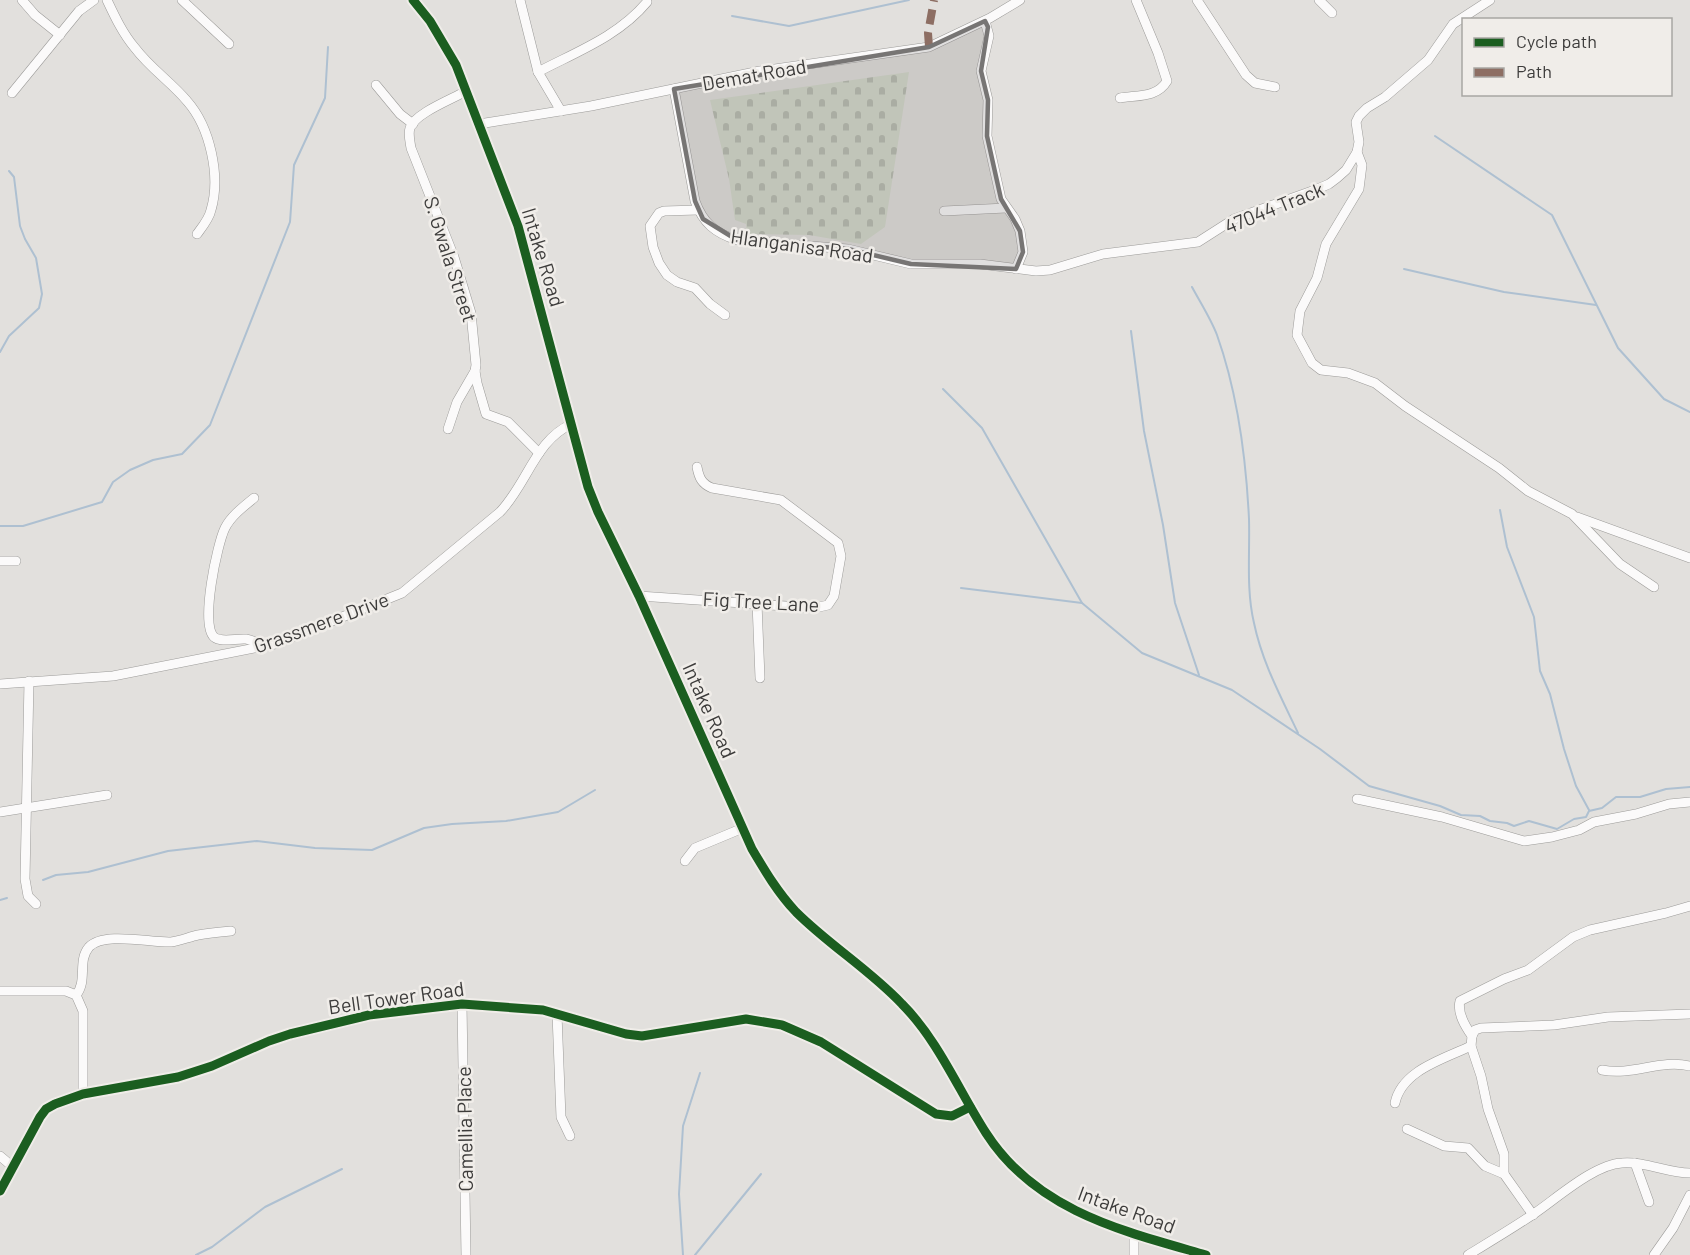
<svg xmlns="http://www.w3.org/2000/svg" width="1690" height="1255" viewBox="0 0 1690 1255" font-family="Barlow,sans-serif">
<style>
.cemetery{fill:url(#cemetery-stones)}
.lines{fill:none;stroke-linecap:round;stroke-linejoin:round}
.stream{stroke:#aec0d1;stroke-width:2}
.minor-casing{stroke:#9c9b99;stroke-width:10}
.minor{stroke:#fbfafa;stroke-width:9}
.quiet{stroke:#8d6e63;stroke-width:8;stroke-dasharray:15 8;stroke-linecap:butt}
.cycleway-casing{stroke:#f0ede9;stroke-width:13}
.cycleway{stroke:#1b5e20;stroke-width:9}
.marked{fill:#777574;fill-opacity:0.2;stroke:#777574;stroke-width:4.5;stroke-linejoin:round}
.labels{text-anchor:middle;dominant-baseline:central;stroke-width:5;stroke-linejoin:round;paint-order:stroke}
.street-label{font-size:20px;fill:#3d3c3b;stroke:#f0ede9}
</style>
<defs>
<pattern id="cemetery-stones" width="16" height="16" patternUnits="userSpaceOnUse" patternTransform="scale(1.5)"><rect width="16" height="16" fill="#d4dacb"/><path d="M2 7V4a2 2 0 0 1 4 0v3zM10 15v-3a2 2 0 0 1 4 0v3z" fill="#b7bcaf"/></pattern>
</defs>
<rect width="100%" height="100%" fill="#e2e0dd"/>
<polygon class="cemetery" points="909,72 885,227 861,244 809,235 747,234 746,224 735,220 729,179 710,100"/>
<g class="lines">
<g class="stream">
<polyline points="732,16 789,26 909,0"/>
<polyline points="1435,136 1552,215 1618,348 1664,399 1690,412"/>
<polyline points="1404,269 1504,292 1596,305"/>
<path d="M 1192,287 C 1200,302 1211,319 1217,335 C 1238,394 1246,457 1249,519 C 1250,554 1246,589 1254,623 C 1262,662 1281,697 1298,733"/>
<polyline points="1131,331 1144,431 1163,525 1175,603 1199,675"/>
<polyline points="0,352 9,336 39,308 42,294 36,258 25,239 20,226 14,177 9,171"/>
<polyline points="943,389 982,428 1082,603 1142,653 1232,690 1320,749 1369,786 1440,806 1461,815 1480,816 1490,821 1507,823 1514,826 1529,821 1557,829 1574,819 1586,817 1589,811 1602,808 1616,797 1640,797 1666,789 1690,787"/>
<polyline points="1500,510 1507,547 1534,617 1540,671 1550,694 1564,749 1576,786 1589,810"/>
<polyline points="0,526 23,526 102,502 113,482 130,470 153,460 182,454 210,425 290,222 294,165 325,98 328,47"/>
<polyline points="961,588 1082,603"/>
<polyline points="43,880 56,875 88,872 168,851 257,841 315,848 372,850 424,828 452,824 506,821 558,812 595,790"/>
<polyline points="0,900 7,898"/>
<polyline points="196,1255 212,1247 265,1207 342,1169"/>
<polyline points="683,1255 679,1194 683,1126 700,1073"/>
<polyline points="695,1255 761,1174"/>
</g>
<defs>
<g id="minor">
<polyline points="22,0 35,15 60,35"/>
<path d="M 107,0 C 115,17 123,34 135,48 C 150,68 171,82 187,101 C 210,127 221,176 211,210 C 209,219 203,226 197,234"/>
<polyline points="182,0 229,44"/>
<path d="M 413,0 L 430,21 L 456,65 L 518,226 L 588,487 L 598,512 L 639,596 L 752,849 C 765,871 778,893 796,912 C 829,945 870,970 902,1004 C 938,1040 959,1091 986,1133 C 1036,1211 1123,1231 1206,1255"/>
<polyline points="520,0 538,72 561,111"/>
<polyline points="1197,0 1246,75 1255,83 1275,87"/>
<polyline points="1319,0 1332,13"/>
<polyline points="985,21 989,36 981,71 988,100 987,136 1001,199 1015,219 1020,231 1023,252 1016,269"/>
<path d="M 538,72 C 576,52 619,36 647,2"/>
<polyline points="376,85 400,114 413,124"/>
<path d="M 674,89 L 695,201 C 703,223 715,233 737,240 L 848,249 L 911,264 L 980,264 L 1036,271 L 1050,270 L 1103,254 L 1198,242 L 1234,219 L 1315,190 L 1329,184 L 1337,178 L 1346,170 L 1357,152 L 1359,142 L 1356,122 L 1359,116 L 1367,108 L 1385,97 L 1428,60 L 1453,24 L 1490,0"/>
<polyline points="12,93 79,11 94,0"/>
<path d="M 1120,98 C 1137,95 1157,98 1167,81 L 1158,53 L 1136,0"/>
<polyline points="479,124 591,106 760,71 929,47 990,18 1020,0"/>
<polyline points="1357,152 1362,165 1359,189 1326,244 1317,278 1300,311 1297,335 1312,363 1321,370 1348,373 1375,383 1405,406 1499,468 1528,491 1572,514 1620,564 1654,587"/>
<polyline points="698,210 664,211 659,213 650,226 653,247 659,263 667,275 677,282 695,288 710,304 725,315"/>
<polyline points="944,211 1006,208"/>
<polyline points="475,371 477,383 486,414 508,422 539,453"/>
<path d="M 448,429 L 457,402 L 475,371 L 476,365 L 471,313 L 454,257 L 411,148 C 410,142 408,134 410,128 C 415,113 453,99 466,91"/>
<path d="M 254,498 C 243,507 231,516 225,528 C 217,544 200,625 214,637 C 221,643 237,638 246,639 C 252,640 258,643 264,645"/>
<polyline points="1577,517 1690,558"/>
<polyline points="0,561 16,561"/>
<path d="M 639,596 L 815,608 L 828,605 L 834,596 L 841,556 L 838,543 L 781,500 L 712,488 C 702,484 699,478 697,467"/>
<polyline points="757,603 760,678"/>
<polyline points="29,681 25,879 28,896 36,904"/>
<path d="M 0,684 L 113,676 L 275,644 L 402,593 L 500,512 C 527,484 536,439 572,424"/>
<polyline points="1357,799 1442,817 1524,841 1552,837 1579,830 1594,822 1636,814 1669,804 1690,802"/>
<polyline points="0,812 107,795"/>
<polyline points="685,861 695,848 743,828"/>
<polyline points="0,991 66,991 76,995 83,1011 83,1094"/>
<path d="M 76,995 C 88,981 77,961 89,947 C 104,931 151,943 171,942 C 180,941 189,937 198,935 C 209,933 220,932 231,931"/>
<polyline points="462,1004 466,1255"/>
<polyline points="557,1014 561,1117 570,1136"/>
<polyline points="1472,1036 1475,1030 1481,1028 1554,1025 1608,1017 1690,1014"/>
<path d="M 1602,1070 C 1633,1076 1660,1059 1690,1066"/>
<path d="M 1395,1103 C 1402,1070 1444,1059 1471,1046"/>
<polyline points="1407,1129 1444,1146 1468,1148 1485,1166 1504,1174 1533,1215"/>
<polyline points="0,1156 13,1167"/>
<polyline points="1635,1163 1649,1202"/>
<path d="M 1504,1174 L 1504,1154 L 1488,1109 L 1481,1076 L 1471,1046 L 1472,1036 C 1465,1026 1457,1013 1460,1001 L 1504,979 L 1528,970 L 1573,937 L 1590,930 L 1666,913 L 1690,906"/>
<polyline points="0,1191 40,1117 46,1109 55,1104 83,1094 178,1077 212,1066 269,1041 290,1034 369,1015 462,1004 543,1010 626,1034 642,1036 746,1019 782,1025 821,1042 936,1114 952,1116 970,1107"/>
<polyline points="1134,1255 1134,1234"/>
<path d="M 1468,1255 C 1491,1241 1513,1228 1535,1213 C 1557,1198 1595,1164 1622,1163 C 1645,1161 1667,1173 1690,1173"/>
<polyline points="1654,1255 1673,1228 1690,1195"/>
</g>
</defs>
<use href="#minor" class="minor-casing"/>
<use href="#minor" class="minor"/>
<polyline class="quiet" points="929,47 928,33 934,0"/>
<defs>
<g id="cycleway">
<path d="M 413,0 L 430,21 L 456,65 L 518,226 L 588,487 L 598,512 L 639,596 L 752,849 C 765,871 778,893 796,912 C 829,945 870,970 902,1004 C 938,1040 959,1091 986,1133 C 1036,1211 1123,1231 1206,1255"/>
<polyline points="0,1191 40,1117 46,1109 55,1104 83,1094 178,1077 212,1066 269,1041 290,1034 369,1015 462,1004 543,1010 626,1034 642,1036 746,1019 782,1025 821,1042 936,1114 952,1116 970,1107"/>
</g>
</defs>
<use href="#cycleway" class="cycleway-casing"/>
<use href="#cycleway" class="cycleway"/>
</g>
<path class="marked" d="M 985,21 L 988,27 L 981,71 L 988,100 L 987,136 L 1001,199 L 1020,231 L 1023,252 L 1016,269 L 911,264 L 848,249 L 737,240 L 703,219 L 695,201 L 674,89 L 929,47 Z"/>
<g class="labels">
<g class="street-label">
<text transform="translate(754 74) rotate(-10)">Demat Road</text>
<text transform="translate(1274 207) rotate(-22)">47044 Track</text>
<text transform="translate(802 245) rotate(8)">Hlanganisa Road</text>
<text transform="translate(544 257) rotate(73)">Intake Road</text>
<text transform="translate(451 259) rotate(72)">S. Gwala Street</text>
<text transform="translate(761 601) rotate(3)">Fig Tree Lane</text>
<text transform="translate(321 622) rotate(-20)">Grassmere Drive</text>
<text transform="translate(710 710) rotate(66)">Intake Road</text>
<text transform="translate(396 997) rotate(-8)">Bell Tower Road</text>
<text transform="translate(464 1129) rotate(-91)">Camellia Place</text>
<text transform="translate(1127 1209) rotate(20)">Intake Road</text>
</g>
</g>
<rect x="1462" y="18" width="210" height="78" fill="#f0ede9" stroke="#a8a6a3" stroke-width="1.5"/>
<rect x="1474" y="38" width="30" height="9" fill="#1b5e20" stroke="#a8a6a3" stroke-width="1.5"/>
<text x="1516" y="48" font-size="18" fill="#3d3c3b">Cycle path</text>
<rect x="1474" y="68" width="30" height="9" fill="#8d6e63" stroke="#a8a6a3" stroke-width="1.5"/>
<text x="1516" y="78" font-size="18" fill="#3d3c3b">Path</text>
</svg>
